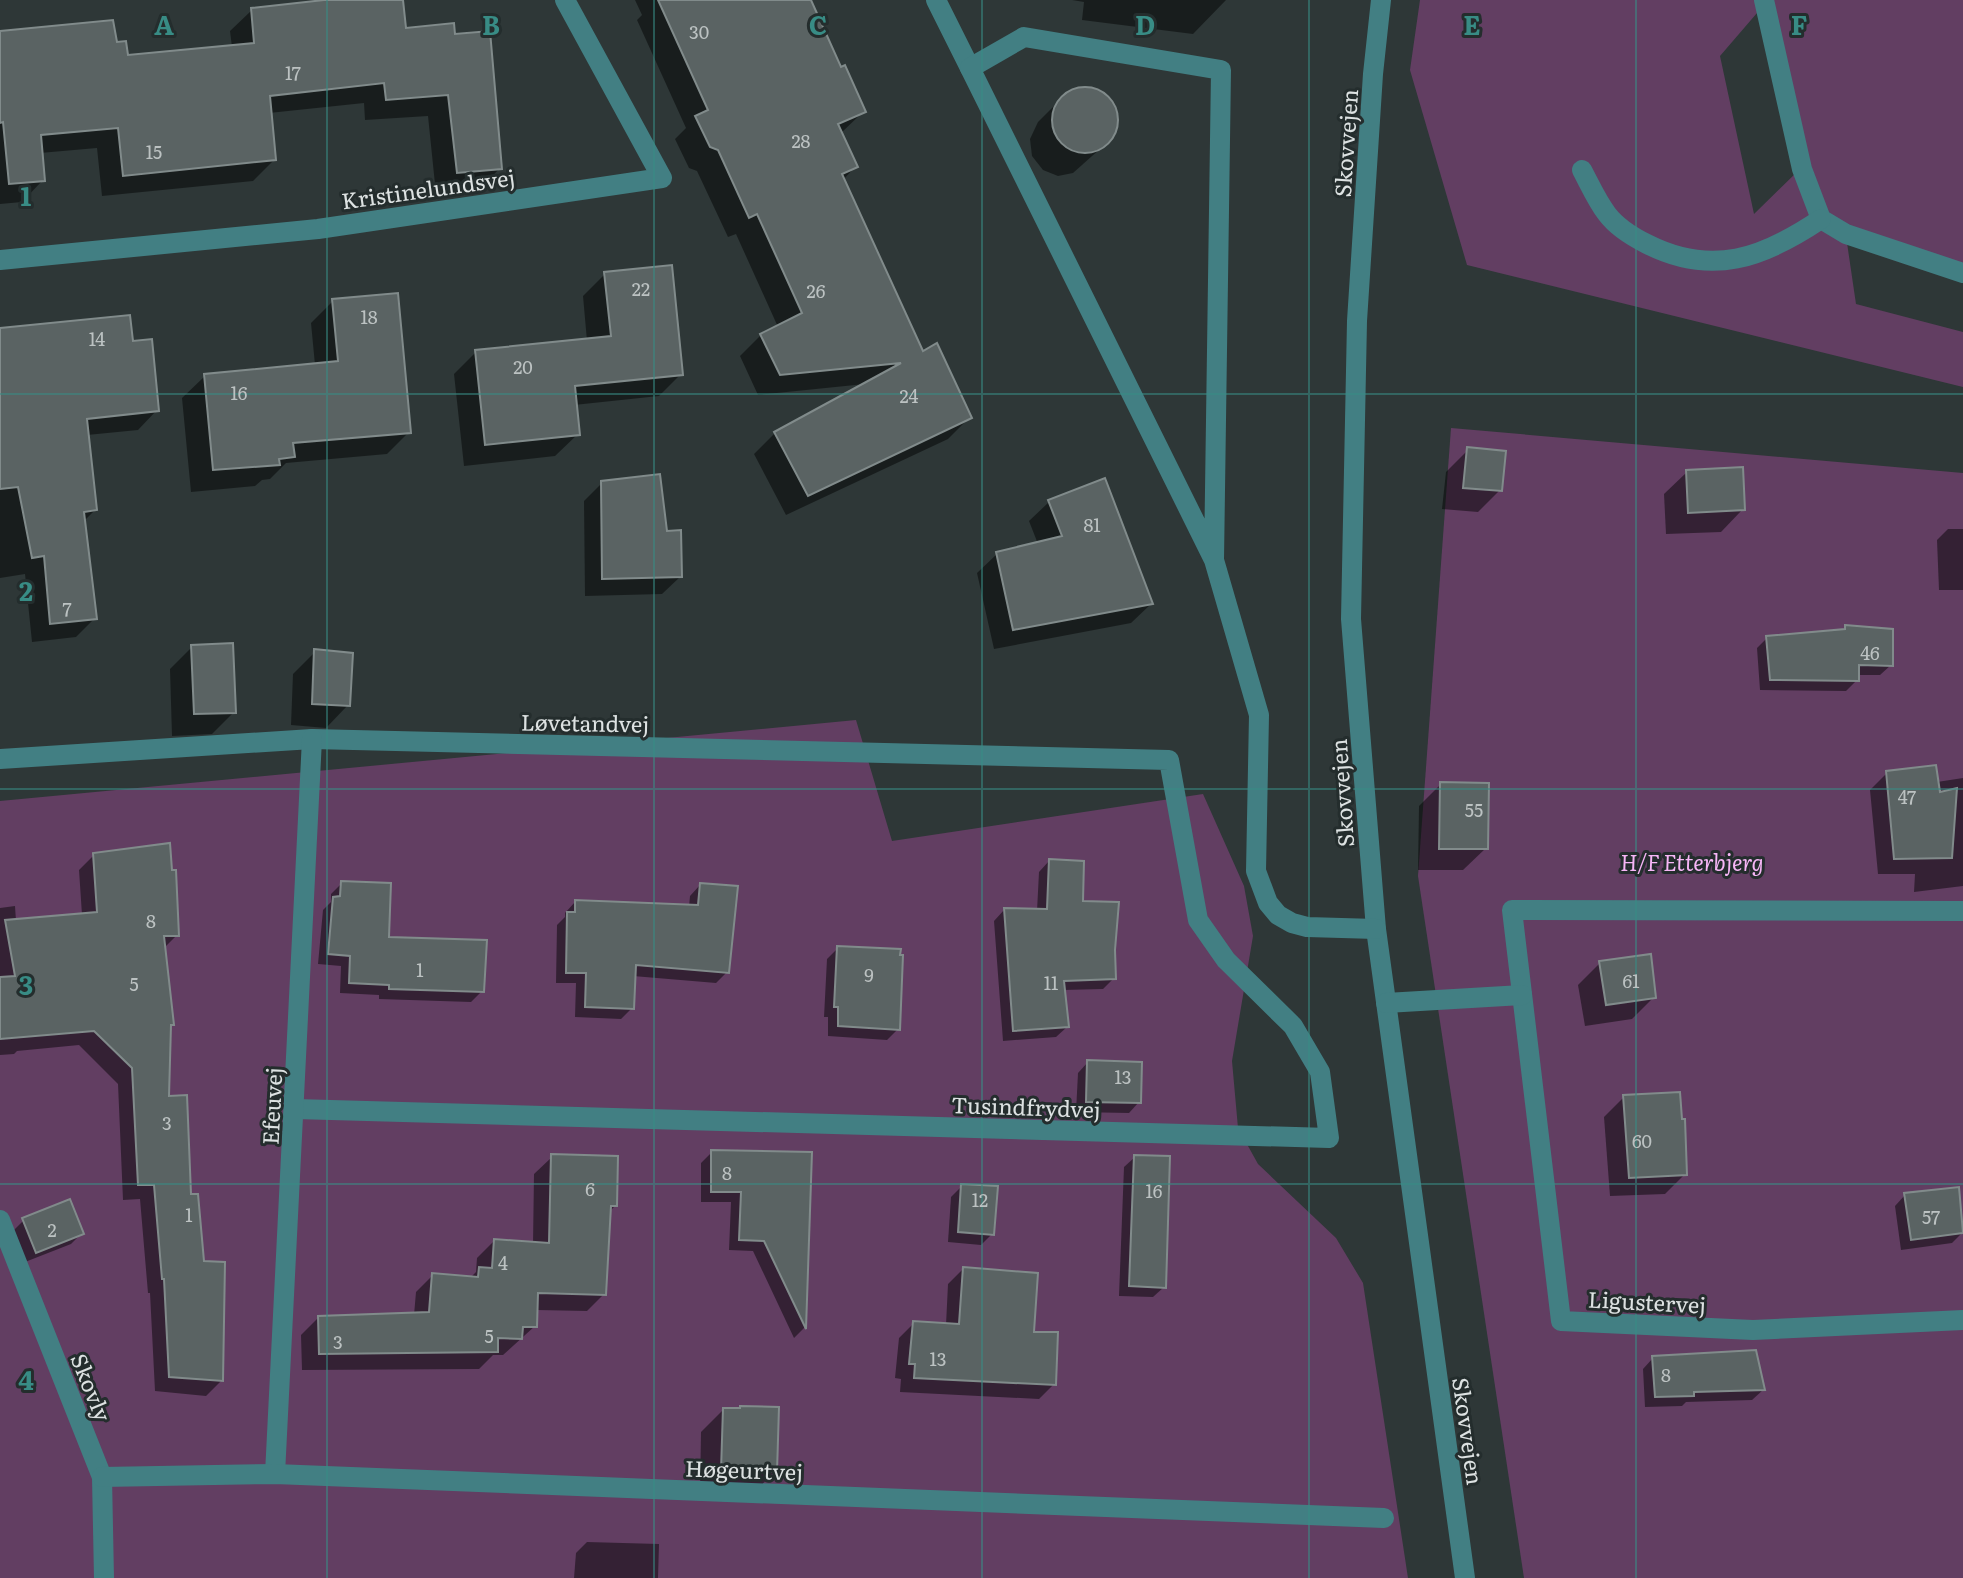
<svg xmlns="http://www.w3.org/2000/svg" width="1963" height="1578" viewBox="0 0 1963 1578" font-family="Literata,serif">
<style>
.green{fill:#623e62;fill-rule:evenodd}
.shadow{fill:#0007}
.building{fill:#5a6363;stroke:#818b8b;stroke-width:2}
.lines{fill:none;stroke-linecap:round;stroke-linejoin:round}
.minor{stroke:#427f83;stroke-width:20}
.grid{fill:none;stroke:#388c85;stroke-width:2;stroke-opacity:0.55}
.labels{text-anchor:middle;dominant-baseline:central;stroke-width:6;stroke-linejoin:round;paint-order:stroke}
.number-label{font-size:18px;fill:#bcc2c2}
.street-label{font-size:22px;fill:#dde2e2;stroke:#242d2d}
.park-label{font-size:22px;font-style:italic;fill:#f7b6f7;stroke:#242d2d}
.grid-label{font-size:26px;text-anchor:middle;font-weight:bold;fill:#388c85;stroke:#242d2d;stroke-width:6;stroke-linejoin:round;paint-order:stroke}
</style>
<rect width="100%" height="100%" fill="#2e3737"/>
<g class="green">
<path d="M 1420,0 L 1963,0 L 1963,274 L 1846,236 L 1856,304 L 1963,332 L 1963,387 L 1467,265 L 1410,70 ZM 1763,6 L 1800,169 L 1754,214 L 1720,56 Z"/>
<polygon points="1451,428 1963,473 1963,1578 1524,1578 1418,876"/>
<polygon points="856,720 892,841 1203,794 1244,886 1253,936 1232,1061 1238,1128 1258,1164 1336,1238 1363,1283 1408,1578 0,1578 0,801"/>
</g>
<g class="shadow">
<polygon points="342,0 401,0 404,30 500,168 479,190 436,194 428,116 365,120 364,103 269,113 274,160 253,181 102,196 97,148 40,153 43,180 22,202 0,204 0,33 115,44 127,57 232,47 230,31 252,10"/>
<polygon points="635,0 808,0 840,69 864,111 840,134 855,167 843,180 922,354 969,418 948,439 786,515 754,454 775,433 865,384 758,395 740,356 761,335 778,327 736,234 728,237 697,171 689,168 675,139 686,128 637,20 642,15"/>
<polygon points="1072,0 1226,0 1193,34 1082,20 1084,2"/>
<polygon points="1092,89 1106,96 1115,110 1116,125 1110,140 1073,173 1058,176 1043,170 1032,156 1030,139 1038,122 1061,99 1076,90"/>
<polygon points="605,274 681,374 659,396 574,405 578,434 555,456 464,466 454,374 476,352 587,341 583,296"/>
<polygon points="333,301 409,432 387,454 286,463 270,479 262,480 255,486 191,492 182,398 205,376 315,365 311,323"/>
<polygon points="131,343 157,410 138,430 87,435 95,510 84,521 95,618 76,637 32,642 25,574 0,578 0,399"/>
<polygon points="1468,450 1500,490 1478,512 1442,509 1446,472"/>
<polygon points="1687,472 1743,509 1721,532 1666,534 1664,494"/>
<polygon points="602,483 666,533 680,577 662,594 585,596 584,501"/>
<polygon points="1049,502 1151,604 1131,623 994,649 977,573 997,554 1038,544 1029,521"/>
<polygon points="1948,529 1963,529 1963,590 1939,590 1937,540"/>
<polygon points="1845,628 1891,665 1880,675 1857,675 1857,680 1846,691 1760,690 1757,648 1767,638 1842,631"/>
<polygon points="192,647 234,712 212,734 172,736 170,669"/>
<polygon points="315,652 348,705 326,728 291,725 293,674"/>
<polygon points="1887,773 1937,782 1963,778 1963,886 1914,892 1915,874 1878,874 1870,790"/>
<polygon points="1441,784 1486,848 1463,870 1418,870 1419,806"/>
<polygon points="94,855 177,935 164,948 169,1027 167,1098 202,1263 221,1381 206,1396 155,1391 150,1293 148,1293 140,1199 123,1200 118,1084 79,1045 17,1051 14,1054 0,1055 0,908 15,906 16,921 82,915 79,870"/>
<polygon points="1049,861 1081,903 1114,978 1103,989 1063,990 1067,1027 1056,1037 1003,1041 994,921 1004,910 1037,911 1039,872"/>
<polygon points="342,883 387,939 482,991 471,1002 379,999 379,995 340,993 341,966 318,964 323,910 331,902 331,894"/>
<polygon points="700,885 727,972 716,983 633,976 632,1008 621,1019 575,1017 576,983 556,983 557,925 565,917 565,913 575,902 689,907 690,896"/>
<polygon points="838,948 898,1029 887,1040 828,1036 828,1017 824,1017 827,959"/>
<polygon points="1600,963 1654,997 1632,1019 1585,1026 1578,985"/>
<polygon points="1088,1062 1139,1102 1129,1113 1076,1112 1078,1073"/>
<polygon points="1624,1097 1685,1174 1665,1194 1610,1196 1604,1117"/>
<polygon points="712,1152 810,1154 804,1328 794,1338 753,1251 729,1250 731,1202 701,1202 701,1163"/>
<polygon points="552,1157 615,1206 609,1212 604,1294 587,1311 536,1310 535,1326 503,1355 493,1355 479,1369 302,1370 301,1335 318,1318 414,1315 416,1292 433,1275 470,1278 476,1272 477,1258 494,1241 533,1244 534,1174"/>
<polygon points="1135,1157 1164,1287 1153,1297 1119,1296 1124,1167"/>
<polygon points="962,1186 992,1234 981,1245 948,1242 951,1197"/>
<polygon points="1905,1195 1963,1232 1952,1243 1901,1250 1895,1206"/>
<polygon points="24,1220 82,1233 71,1244 25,1262 13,1231"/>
<polygon points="963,1269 1031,1334 1054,1384 1039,1399 900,1392 901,1379 895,1378 899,1338 914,1323 946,1325 948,1284"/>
<polygon points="1653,1358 1763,1390 1752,1400 1686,1402 1682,1406 1645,1407 1643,1369"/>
<polygon points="723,1410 775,1471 753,1494 700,1492 701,1432"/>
<polygon points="587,1542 659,1544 658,1578 574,1578 576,1553"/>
</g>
<g class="building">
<polygon points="324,0 403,0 406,28 454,23 455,34 490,31 502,169 457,173 448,95 386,100 384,83 270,96 276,160 123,176 118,128 41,135 45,181 9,184 3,122 0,123 0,31 113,20 117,42 126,41 128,55 254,43 251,8"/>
<polygon points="658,0 811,0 841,67 845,65 866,112 838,124 858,167 842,174 923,351 937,343 972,418 808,496 774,432 901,363 780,375 760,334 802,313 757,214 749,218 718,150 710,147 695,116 708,110"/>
<circle cx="1085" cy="120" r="33"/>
<polygon points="672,265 683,375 575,386 580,435 485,445 475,350 611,336 604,272"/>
<polygon points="398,293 411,433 293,443 295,457 279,459 280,465 213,470 204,374 338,361 332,299"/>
<polygon points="130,315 133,341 152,339 159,411 87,419 97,510 84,512 97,619 50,624 44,556 32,558 18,487 0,489 0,328"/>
<polygon points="1467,447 1506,451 1502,491 1463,488"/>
<polygon points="1743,467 1745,510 1688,513 1686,470"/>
<polygon points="660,474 667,531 681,530 682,577 602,579 601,481"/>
<polygon points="1105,478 1153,604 1013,630 996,552 1062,536 1048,500"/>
<polygon points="1845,625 1893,629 1893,666 1859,665 1859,681 1770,680 1766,636 1845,629"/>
<polygon points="233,643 236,713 194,714 191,645"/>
<polygon points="314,649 353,653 350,706 312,704"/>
<polygon points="1936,765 1940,792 1957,788 1952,858 1894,859 1886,771"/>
<polygon points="1440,782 1489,783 1488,849 1439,849"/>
<polygon points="170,843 172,870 176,870 179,936 164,936 174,1025 171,1025 169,1096 187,1095 191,1194 198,1194 204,1261 225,1262 223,1381 169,1377 164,1279 162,1279 154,1185 138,1185 132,1068 94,1031 0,1039 0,977 15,976 5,920 97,912 93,853"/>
<polygon points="1049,859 1084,861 1083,901 1119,902 1115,950 1116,979 1064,981 1069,1027 1013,1031 1004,908 1047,909"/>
<polygon points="341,881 391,883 389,937 487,940 484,992 389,989 389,985 349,983 350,956 328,954 333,897 340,896"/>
<polygon points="700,883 738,886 729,973 636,965 634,1009 585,1007 586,973 566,973 567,912 575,912 575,900 698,905"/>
<polygon points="837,946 901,949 900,955 903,955 900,1030 838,1026 838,1007 834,1007"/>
<polygon points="1651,954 1656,998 1606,1005 1599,961"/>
<polygon points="1087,1060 1142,1062 1141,1103 1086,1102"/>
<polygon points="1680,1092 1682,1119 1685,1119 1687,1175 1629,1178 1623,1095"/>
<polygon points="711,1150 812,1152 806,1329 764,1241 739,1240 741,1192 711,1192"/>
<polygon points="551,1154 618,1156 617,1206 611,1206 606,1295 538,1293 537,1327 523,1327 522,1339 498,1338 498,1352 319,1354 318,1316 429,1312 432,1273 478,1277 479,1267 492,1268 494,1239 549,1243"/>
<polygon points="1134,1155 1170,1156 1166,1288 1129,1286"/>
<polygon points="961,1184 998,1186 994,1235 958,1232"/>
<polygon points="1959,1187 1963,1233 1911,1240 1904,1193"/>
<polygon points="70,1199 84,1234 36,1253 22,1218"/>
<polygon points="963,1267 1038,1273 1034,1332 1058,1332 1056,1385 914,1378 915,1364 909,1364 913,1321 959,1324"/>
<polygon points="1756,1350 1765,1390 1694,1392 1694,1396 1655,1397 1652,1356"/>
<polygon points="740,1406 779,1407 777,1472 721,1471 723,1408 740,1408"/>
</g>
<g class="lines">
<g class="minor">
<polyline points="936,0 970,68"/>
<polyline points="1381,0 1373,74 1357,321 1351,619 1376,929 1465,1578"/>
<polyline points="1764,0 1802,169 1821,219 1846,234 1963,273"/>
<path d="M 1582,170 C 1590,185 1597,201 1607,214 C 1616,226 1633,237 1647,244 C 1712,277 1763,258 1821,219"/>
<polyline points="0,260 318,229 662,178 565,0"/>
<polyline points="1214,560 970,68 1024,37 1221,70 1214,560 1259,715 1256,871 1268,903 1278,915 1292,923 1307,927 1376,929"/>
<polyline points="0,759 312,739 1169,760 1198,920 1226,960 1293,1026 1320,1072 1329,1138 295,1109"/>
<polyline points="1963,911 1512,910 1561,1321 1753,1330 1963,1320"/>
<polyline points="1386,1003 1522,995"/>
<polyline points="0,1220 102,1477 104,1578"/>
<polyline points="275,1474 312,739"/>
<polyline points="102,1477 275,1474 1384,1518"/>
</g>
</g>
<path class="grid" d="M 327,0 L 327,1578M 654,0 L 654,1578M 982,0 L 982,1578M 1309,0 L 1309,1578M 1636,0 L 1636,1578M 0,394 L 1963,394M 0,789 L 1963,789M 0,1184 L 1963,1184"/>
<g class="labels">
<g class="number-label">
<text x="699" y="31">30</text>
<text x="293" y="72">17</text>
<text x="801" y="140">28</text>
<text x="154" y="151">15</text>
<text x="641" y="288">22</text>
<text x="816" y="290">26</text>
<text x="369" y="316">18</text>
<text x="97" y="338">14</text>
<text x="523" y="366">20</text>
<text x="239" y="392">16</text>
<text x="909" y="395">24</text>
<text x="1092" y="524">81</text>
<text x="67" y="608">7</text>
<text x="1870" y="652">46</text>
<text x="1907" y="796">47</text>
<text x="1474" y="809">55</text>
<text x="151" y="920">8</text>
<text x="420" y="969">1</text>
<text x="869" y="974">9</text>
<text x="1631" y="980">61</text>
<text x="1051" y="982">11</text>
<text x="134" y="983">5</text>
<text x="1123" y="1076">13</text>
<text x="167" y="1122">3</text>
<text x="1642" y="1140">60</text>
<text x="727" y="1172">8</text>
<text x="590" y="1188">6</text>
<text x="1154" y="1190">16</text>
<text x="980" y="1199">12</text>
<text x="189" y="1214">1</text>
<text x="1931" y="1216">57</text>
<text x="52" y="1229">2</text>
<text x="503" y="1262">4</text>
<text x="489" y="1335">5</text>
<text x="338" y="1341">3</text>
<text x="938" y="1358">13</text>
<text x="1666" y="1374">8</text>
</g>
<g class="street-label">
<text transform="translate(1345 143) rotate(-86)">Skovvejen</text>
<text transform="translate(428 188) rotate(-8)">Kristinelundsvej</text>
<text transform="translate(585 722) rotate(1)">Løvetandvej</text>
<text transform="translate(1341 793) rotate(-94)">Skovvejen</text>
<text transform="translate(271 1106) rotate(-87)">Efeuvej</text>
<text transform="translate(1026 1106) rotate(2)">Tusindfrydvej</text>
<text transform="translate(1647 1301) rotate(3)">Ligustervej</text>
<text transform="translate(92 1387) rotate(68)">Skovly</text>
<text transform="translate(1469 1431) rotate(82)">Skovvejen</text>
<text transform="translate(744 1469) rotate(2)">Høgeurtvej</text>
</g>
<g class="park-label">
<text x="1692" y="861">H/F Etterbjerg</text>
</g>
</g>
<g class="grid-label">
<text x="164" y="35">A</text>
<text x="491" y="35">B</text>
<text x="818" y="35">C</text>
<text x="1145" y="35">D</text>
<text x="1472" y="35">E</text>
<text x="1799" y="35">F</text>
<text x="26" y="206">1</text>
<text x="26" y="601">2</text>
<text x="26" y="995">3</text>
<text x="26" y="1390">4</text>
</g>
</svg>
